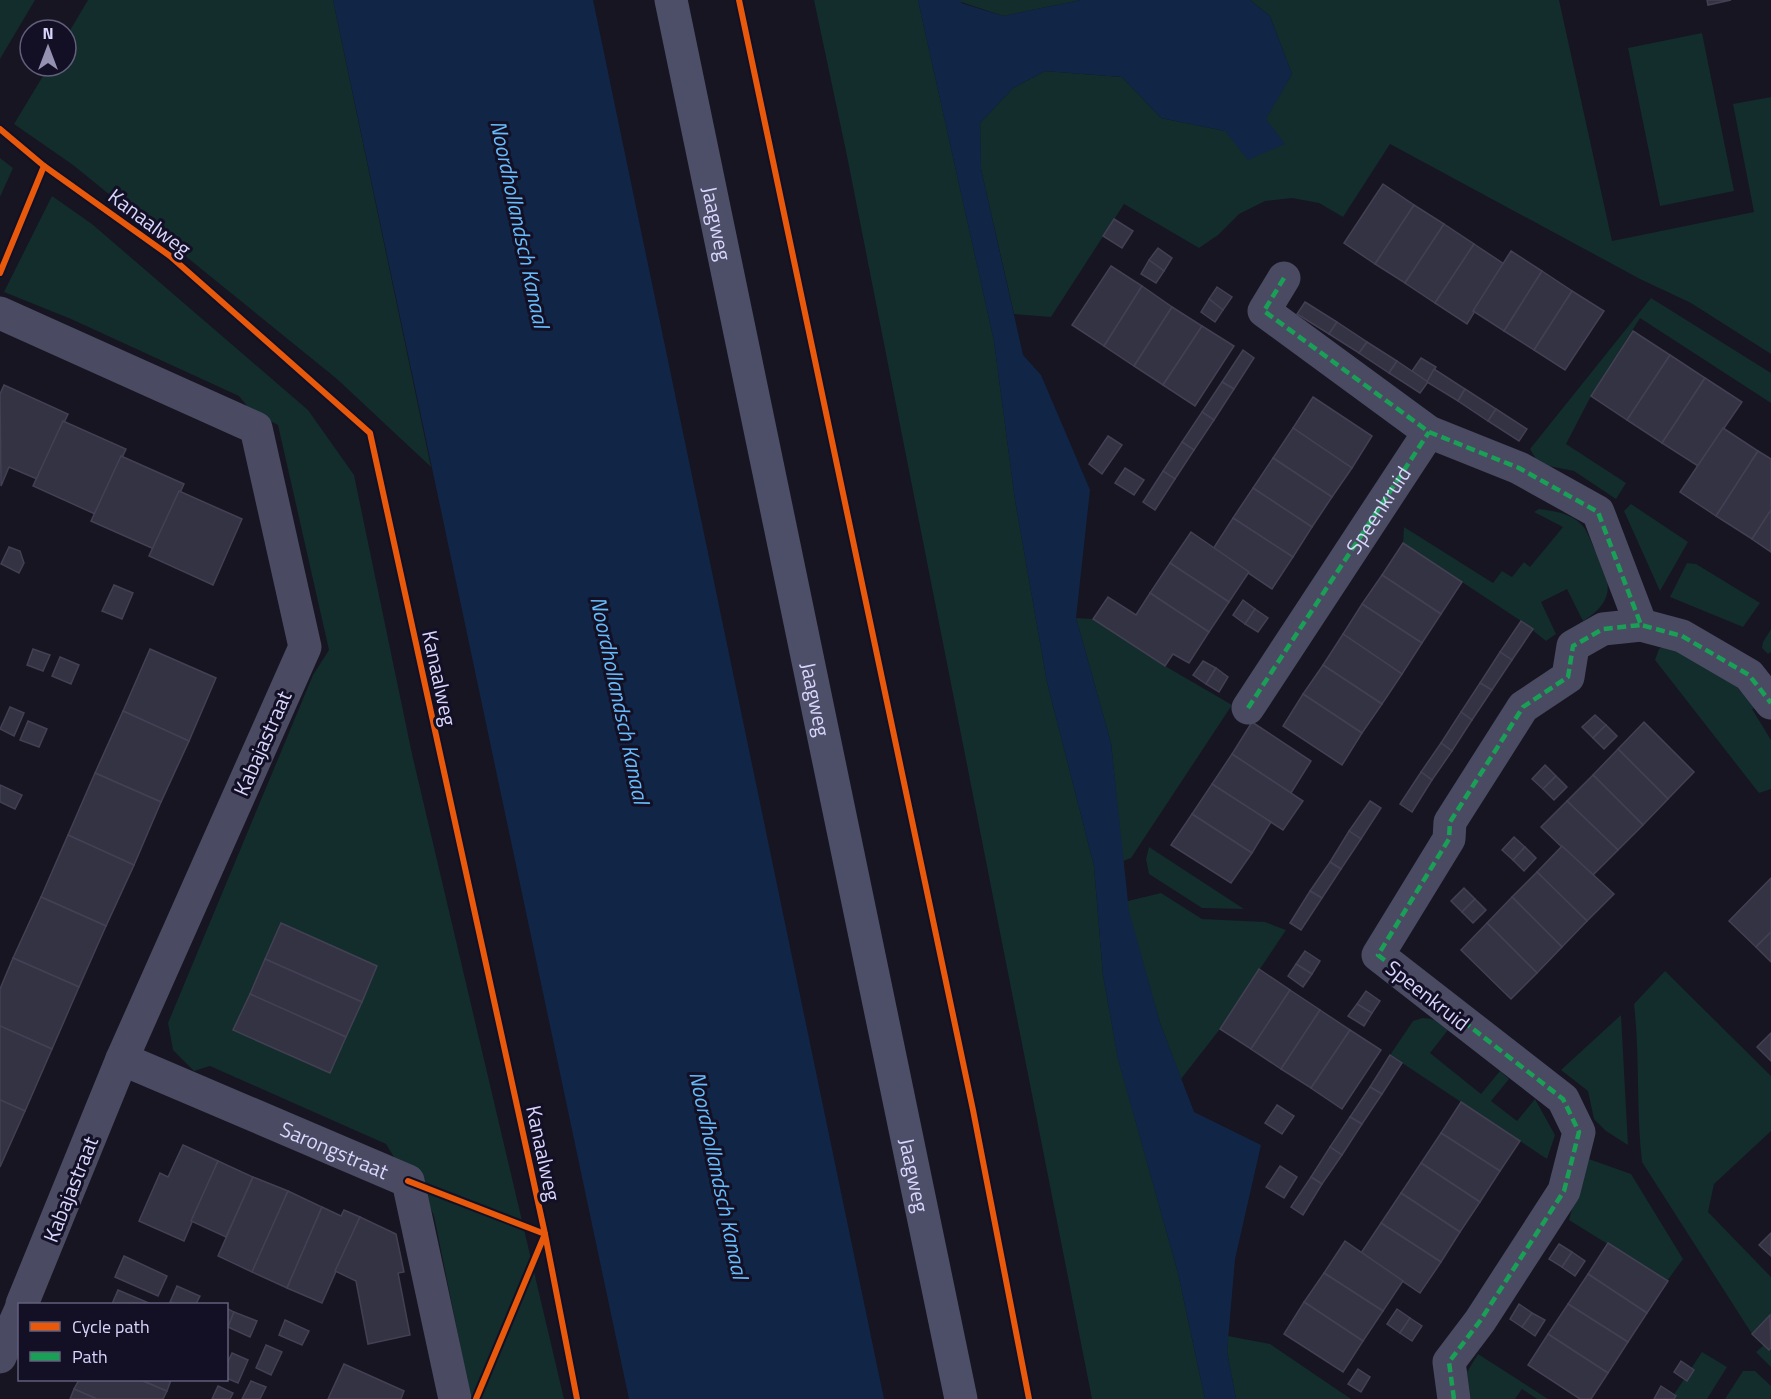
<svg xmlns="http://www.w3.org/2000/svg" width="1771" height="1399" viewBox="0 0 1771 1399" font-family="'Titillium Web',sans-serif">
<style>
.green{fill:#132c2c}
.water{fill:#112646}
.building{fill:#343343;stroke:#434054;stroke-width:1.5}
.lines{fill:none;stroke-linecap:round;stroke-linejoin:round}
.street{stroke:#4a4b62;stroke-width:33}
.secondary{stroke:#4d4e68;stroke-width:33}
.quiet{stroke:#1a9f57;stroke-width:4.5;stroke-dasharray:9 4.5;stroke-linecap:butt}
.cycleway-casing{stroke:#131026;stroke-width:10}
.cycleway{stroke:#e8590c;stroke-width:6}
.labels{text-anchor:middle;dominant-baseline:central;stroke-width:6;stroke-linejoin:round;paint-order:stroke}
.street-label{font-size:21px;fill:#d9d6fe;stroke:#131026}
.water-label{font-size:22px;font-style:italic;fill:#67bcfb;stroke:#131026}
</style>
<rect width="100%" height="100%" fill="#161521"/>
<g class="green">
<polygon points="0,0 35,0 0,59"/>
<polygon points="88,0 333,0 431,467 337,379 73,165 14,124 49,66 66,66 66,37"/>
<polygon points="814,0 918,0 994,341 1015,500 1047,682 1094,866 1103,975 1118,1058 1178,1273 1205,1399 1092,1399 847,156"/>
<polygon points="961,0 1081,0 1003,16 961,2"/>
<polygon points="1250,0 1559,0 1612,241 1754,212 1733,104 1771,97 1771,354 1691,303 1640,279 1390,144 1343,217 1319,203 1292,198 1265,201 1239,214 1218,235 1199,248 1124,204 1051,317 1014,314 981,169 980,123 1013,88 1045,71 1122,77 1161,118 1225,131 1265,119 1292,74 1270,16"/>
<polygon points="1702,33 1734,191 1660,206 1628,48"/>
<polygon points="0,158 13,168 0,197"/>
<polygon points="52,196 92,224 308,410 354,475 412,754 564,1399 471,1399 434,1216 418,1179 397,1162 386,1144 210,1066 194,1071 173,1050 168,1023 313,675 329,650 278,425 251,411 239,396 71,319 4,292"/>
<polygon points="1651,298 1771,373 1771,403 1640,318 1591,396 1566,444 1626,483 1616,499 1574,471 1539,464 1530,449"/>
<polygon points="1631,504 1688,542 1660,591 1624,511"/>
<path d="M 1539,509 C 1554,511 1571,513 1582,525 C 1588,531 1591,543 1595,550 C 1611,581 1617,600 1583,621 L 1567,589 L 1541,602 L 1556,634 L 1546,641 L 1521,621 L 1403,543 L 1404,527 L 1493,583 L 1502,571 L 1512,577 L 1524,562 L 1530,567 L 1563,527 L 1534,512 Z"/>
<polygon points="1687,563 1696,564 1760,603 1743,627 1670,597"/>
<polygon points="1076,618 1093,619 1165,666 1232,705 1131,858 1123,861 1111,743"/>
<polygon points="1771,629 1771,652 1768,654 1762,648 1763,642"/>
<polygon points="1667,644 1726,674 1755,708 1752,709 1771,740 1771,789 1759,793 1655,660 1659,649"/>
<polygon points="1149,847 1244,909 1202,908 1149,874 1146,859"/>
<polygon points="1161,893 1202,919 1265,922 1286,930 1220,1029 1181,1079 1160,1023 1128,911 1128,901"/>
<path d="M 1665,971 L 1771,1076 L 1771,1131 L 1714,1184 L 1708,1212 L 1771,1277 L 1771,1316 L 1752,1334 L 1642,1162 C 1636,1110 1640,1056 1634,1004 Z"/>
<polygon points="1621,1015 1628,1145 1606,1131 1594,1119 1588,1091 1561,1070"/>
<path d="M 1422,1018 C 1433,1018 1440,1021 1448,1030 L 1430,1053 L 1481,1094 L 1500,1071 L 1509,1079 L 1491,1101 L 1517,1121 L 1535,1099 L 1555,1135 L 1547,1159 L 1390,1055 L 1413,1021 Z"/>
<polygon points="1586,1158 1631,1174 1683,1259 1667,1281 1569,1220"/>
<polygon points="1228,1336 1270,1344 1351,1399 1236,1399 1227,1352"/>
<polygon points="1764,1345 1769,1350 1771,1348 1771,1367 1756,1352"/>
<polygon points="1702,1352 1727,1367 1707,1399 1671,1399"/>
<polygon points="1478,1354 1548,1399 1537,1399 1522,1389 1515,1399 1471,1399 1467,1372"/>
<polygon points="1743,1371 1755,1371 1771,1386 1771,1399 1725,1399"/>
</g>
<g class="water">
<polygon points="333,0 593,0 884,1399 629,1399"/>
<polygon points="918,0 961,0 961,3 1003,16 1081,0 1250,0 1270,16 1292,74 1266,119 1285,144 1248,160 1225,131 1161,118 1122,77 1045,71 1013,88 980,123 981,169 1023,355 1041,375 1090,490 1076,618 1111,743 1129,911 1160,1023 1194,1112 1261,1145 1235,1259 1227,1352 1236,1399 1205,1399 1178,1273 1118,1059 1103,975 1094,866 1047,682 1015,500 994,341"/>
</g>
<g class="building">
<polygon points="1707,0 1731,0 1708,5"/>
<polygon points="1383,184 1414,205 1375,264 1344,243"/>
<polygon points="1414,205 1444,224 1405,283 1375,264"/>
<polygon points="1114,219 1133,231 1122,248 1103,236"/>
<polygon points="1444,224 1474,244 1435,303 1405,283"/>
<polygon points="1474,244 1504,264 1467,324 1435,303"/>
<polygon points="1158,248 1172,258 1164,271 1149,260"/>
<polygon points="1511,251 1542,271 1504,331 1473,311"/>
<polygon points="1149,260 1164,271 1156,283 1141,274"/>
<polygon points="1111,266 1142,286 1104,346 1072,325"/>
<polygon points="1542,271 1572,291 1534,350 1504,331"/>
<polygon points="1142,286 1172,307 1134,366 1104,346"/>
<polygon points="1217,287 1232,297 1223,310 1209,299"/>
<polygon points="1572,291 1604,311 1565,370 1534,350"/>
<polygon points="1209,299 1223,310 1215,322 1201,312"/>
<polygon points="1305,302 1337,322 1329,334 1297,314"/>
<polygon points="1172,307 1202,326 1163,385 1134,366"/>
<polygon points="1337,322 1367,342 1359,353 1329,334"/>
<polygon points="1202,326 1234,346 1195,406 1163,385"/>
<polygon points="1633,331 1670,355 1627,420 1591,396"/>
<polygon points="1367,342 1397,361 1389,373 1359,353"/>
<polygon points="1243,350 1254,358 1234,389 1222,382"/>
<polygon points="1670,355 1705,378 1662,443 1627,420"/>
<polygon points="1421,358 1436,367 1427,382 1412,371"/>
<polygon points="1397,361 1428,382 1420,393 1389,373"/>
<polygon points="1434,369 1465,389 1458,401 1427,382"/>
<polygon points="1705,378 1742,402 1698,466 1662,443"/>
<polygon points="1222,382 1234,389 1214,420 1202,412"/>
<polygon points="4,385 68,414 37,479 9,467 1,486 0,394"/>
<polygon points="1465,389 1496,409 1488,421 1458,401"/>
<polygon points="1313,397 1372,436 1352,468 1293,428"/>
<polygon points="1496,409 1527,429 1519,441 1488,421"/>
<polygon points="1202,412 1214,420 1194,450 1182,442"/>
<polygon points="63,421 126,449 95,514 33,486"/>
<polygon points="1293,428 1352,468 1332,497 1273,458"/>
<polygon points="1723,428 1758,451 1716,516 1680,492"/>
<polygon points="1108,436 1122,445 1102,474 1089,464"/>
<polygon points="1182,442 1194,450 1175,479 1163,471"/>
<polygon points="1758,451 1771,459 1771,510 1752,539 1716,516"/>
<polygon points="121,456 184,484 154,549 91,521"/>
<polygon points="1273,458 1332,497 1312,527 1253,488"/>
<polygon points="1125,468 1144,480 1134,495 1115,483"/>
<polygon points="1163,471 1175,479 1155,510 1143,502"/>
<polygon points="1253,488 1312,527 1293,557 1233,518"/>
<polygon points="179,491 242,519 213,585 149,556"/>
<polygon points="1771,510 1771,552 1752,539"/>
<polygon points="1233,518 1293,557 1272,589 1213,549"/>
<polygon points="1191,532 1249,572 1229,602 1170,563"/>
<polygon points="1403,543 1462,582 1441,614 1382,575"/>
<polygon points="9,547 20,551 24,563 19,573 1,564"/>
<polygon points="1170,563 1229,602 1209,632 1150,593"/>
<polygon points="1382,575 1441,614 1422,643 1362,604"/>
<polygon points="114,585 133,593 122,619 102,611"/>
<polygon points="1150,593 1209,632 1189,663 1173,654 1165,666 1093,619 1108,597 1136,615"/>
<polygon points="1243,600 1255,609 1245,624 1233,615"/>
<polygon points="1362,604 1422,643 1402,674 1343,634"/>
<polygon points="1255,609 1268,618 1258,632 1245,624"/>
<polygon points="1521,621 1533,629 1512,660 1500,652"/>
<polygon points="1343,634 1402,674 1382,704 1323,665"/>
<polygon points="33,649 50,655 43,671 27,665"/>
<polygon points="150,649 216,678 189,741 123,711"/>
<polygon points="1500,652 1512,660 1492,690 1480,683"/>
<polygon points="60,657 79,665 71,684 52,676"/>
<polygon points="1203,661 1216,668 1206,684 1193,675"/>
<polygon points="1323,665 1382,704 1362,733 1303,694"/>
<polygon points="1216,668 1228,677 1219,692 1206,684"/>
<polygon points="1480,683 1492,690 1472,720 1461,712"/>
<polygon points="1303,694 1362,733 1342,765 1283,726"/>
<polygon points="10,707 24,713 14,736 0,729"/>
<polygon points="123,711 189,741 161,802 95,773"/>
<polygon points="1461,712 1472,720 1452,751 1441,743"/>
<polygon points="1595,715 1606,725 1593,738 1582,727"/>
<polygon points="28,721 47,729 39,747 20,740"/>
<polygon points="1252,722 1311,761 1291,793 1232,754"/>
<polygon points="1644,722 1694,772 1668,799 1618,749"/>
<polygon points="1606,725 1617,736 1604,749 1593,738"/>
<polygon points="1441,743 1452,751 1432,780 1421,772"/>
<polygon points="1618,749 1668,799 1643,825 1593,775"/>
<polygon points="1232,754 1303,801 1283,830 1212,784"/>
<polygon points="1545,765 1556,776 1543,789 1532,779"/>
<polygon points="1421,772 1432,780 1412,812 1400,804"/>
<polygon points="95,773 161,802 134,865 68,835"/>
<polygon points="1593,775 1643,825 1618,850 1567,801"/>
<polygon points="1556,776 1567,787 1554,800 1543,789"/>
<polygon points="1212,784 1271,822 1252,853 1192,814"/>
<polygon points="0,785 22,795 15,809 0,802"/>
<polygon points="1370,801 1381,808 1361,839 1349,831"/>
<polygon points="1567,801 1618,850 1592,876 1541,827"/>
<polygon points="1192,814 1252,853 1231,883 1171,845"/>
<polygon points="1349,831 1361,839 1341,869 1330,862"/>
<polygon points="68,835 134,865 106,926 41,897"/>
<polygon points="1514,837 1525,847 1513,860 1502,850"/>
<polygon points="1562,846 1614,894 1587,921 1537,872"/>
<polygon points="1525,847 1536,858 1524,871 1513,860"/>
<polygon points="1330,862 1341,869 1322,898 1310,891"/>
<polygon points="1537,872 1587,921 1562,947 1512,897"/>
<polygon points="1771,878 1771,932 1756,947 1729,921"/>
<polygon points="1464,888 1475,899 1462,912 1451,901"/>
<polygon points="1310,891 1322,898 1301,930 1290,923"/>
<polygon points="41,897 106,926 79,987 13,958"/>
<polygon points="1512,897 1562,947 1537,973 1487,923"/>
<polygon points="1475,899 1486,910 1473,923 1462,912"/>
<polygon points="281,923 377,966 362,1002 265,959"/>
<polygon points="1487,923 1537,973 1511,999 1461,950"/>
<polygon points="1771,932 1771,962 1756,947"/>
<polygon points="1305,951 1320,961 1312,974 1296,964"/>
<polygon points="13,958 79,987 52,1049 0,1026 0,989"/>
<polygon points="265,959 362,1002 346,1037 250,994"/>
<polygon points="1296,964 1312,974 1303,987 1288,976"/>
<polygon points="1259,969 1290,990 1251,1049 1220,1029"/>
<polygon points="1290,990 1320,1010 1281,1069 1251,1049"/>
<polygon points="1366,991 1380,1001 1372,1013 1357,1004"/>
<polygon points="250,994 346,1037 330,1073 233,1030"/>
<polygon points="1357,1004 1372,1013 1364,1026 1348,1016"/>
<polygon points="1320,1010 1350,1030 1311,1088 1281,1069"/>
<polygon points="0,1026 52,1049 25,1111 0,1100"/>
<polygon points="1350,1030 1381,1050 1342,1109 1311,1088"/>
<polygon points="1771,1033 1771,1061 1757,1047"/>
<polygon points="1390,1055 1402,1063 1382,1094 1370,1087"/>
<polygon points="1370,1087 1382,1094 1362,1124 1350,1117"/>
<polygon points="0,1100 25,1111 0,1167"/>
<polygon points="1461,1102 1520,1141 1500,1171 1441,1133"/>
<polygon points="1277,1105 1294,1116 1282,1134 1265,1123"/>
<polygon points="1350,1117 1362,1124 1342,1155 1330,1147"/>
<polygon points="1441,1133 1500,1171 1480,1202 1421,1163"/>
<polygon points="183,1145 218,1161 184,1241 139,1221 160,1173 168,1177"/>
<polygon points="1330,1147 1342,1155 1322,1184 1311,1177"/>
<polygon points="218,1161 253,1177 226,1237 191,1221"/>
<polygon points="1421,1163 1480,1202 1460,1232 1401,1193"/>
<polygon points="1280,1166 1297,1177 1284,1198 1266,1187"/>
<polygon points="253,1177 288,1191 252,1272 218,1256"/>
<polygon points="1311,1177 1322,1184 1303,1215 1291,1207"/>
<polygon points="288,1191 322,1207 287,1288 252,1272"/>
<polygon points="1401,1193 1460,1232 1441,1262 1381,1223"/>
<polygon points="322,1207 341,1216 344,1210 360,1217 322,1303 287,1288"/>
<polygon points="360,1217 396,1234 404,1272 398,1273 410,1335 368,1344 356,1281 335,1271"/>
<polygon points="1381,1223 1441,1262 1420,1293 1361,1253"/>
<polygon points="1771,1233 1771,1256 1759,1245"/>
<polygon points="1345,1241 1403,1281 1383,1311 1324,1273"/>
<polygon points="1608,1243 1668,1281 1647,1313 1588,1274"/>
<polygon points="1559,1244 1572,1252 1562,1267 1549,1259"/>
<polygon points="1572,1252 1585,1261 1575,1276 1562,1267"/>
<polygon points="124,1256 167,1276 158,1296 115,1277"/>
<polygon points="1324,1273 1383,1311 1363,1341 1304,1302"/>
<polygon points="1588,1274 1647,1313 1628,1342 1568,1304"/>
<polygon points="177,1286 200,1296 196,1304 177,1304 170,1302"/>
<polygon points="118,1290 151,1304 112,1304"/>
<polygon points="1304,1302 1363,1341 1343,1372 1284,1334"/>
<polygon points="1519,1304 1532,1313 1522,1327 1510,1319"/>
<polygon points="1568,1304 1628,1342 1608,1373 1548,1334"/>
<polygon points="226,1308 234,1312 228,1327 226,1326"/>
<polygon points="1397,1309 1410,1318 1400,1333 1387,1324"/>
<polygon points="234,1312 257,1321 250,1337 228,1327"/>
<polygon points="1532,1313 1545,1320 1535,1336 1522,1327"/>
<polygon points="1770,1315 1771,1348 1769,1350 1752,1334"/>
<polygon points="1410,1318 1422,1326 1412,1341 1400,1333"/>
<polygon points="285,1320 309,1331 302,1345 279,1335"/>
<polygon points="1548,1334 1608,1373 1591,1399 1580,1399 1528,1365"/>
<polygon points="266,1345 282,1352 271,1375 256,1368"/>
<polygon points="232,1353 248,1360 238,1383 226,1378 226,1366"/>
<polygon points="1681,1361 1694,1370 1687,1381 1674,1372"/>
<polygon points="344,1364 404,1391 401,1399 328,1399"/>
<polygon points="1358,1369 1370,1377 1361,1392 1348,1384"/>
<polygon points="79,1380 141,1380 167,1391 163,1399 97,1399 74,1389"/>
<polygon points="141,1380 171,1380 167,1391"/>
<polygon points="251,1381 266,1387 260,1399 242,1399"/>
<polygon points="218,1386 233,1393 230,1399 212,1399"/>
<polygon points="1661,1386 1676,1396 1674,1399 1654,1399"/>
<polygon points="74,1389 97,1399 70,1399"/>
</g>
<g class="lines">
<g class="street">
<polyline points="1284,278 1264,311 1429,432 1519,468 1598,512 1641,625 1682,636 1749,675 1771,703"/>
<polyline points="0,313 256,428 305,647 122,1059 22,1304"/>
<path id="s1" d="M 1248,708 L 1429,432"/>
<path id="s2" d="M 122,1059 L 408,1181 L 455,1399"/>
<polyline points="0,1357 20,1311"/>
<polyline points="1454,1399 1449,1362 1480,1321 1564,1191 1579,1132 1563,1099 1378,955 1449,839 1450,822 1523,707 1568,677 1573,646 1603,629 1641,625"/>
</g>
<path class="secondary" id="s3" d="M 671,0 L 961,1399"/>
<g class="quiet">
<polyline points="1284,278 1264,311 1429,432 1519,468 1598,512 1641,625 1682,636 1749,675 1771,703"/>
<polyline points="1248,708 1429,432"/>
<polyline points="1454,1399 1449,1362 1480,1321 1564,1191 1579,1132 1563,1099 1378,955 1449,839 1450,822 1523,707 1568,677 1573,646 1603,629 1641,625"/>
</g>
<defs>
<g id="cycleway">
<polyline points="739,0 973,1110 1029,1399"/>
<polyline points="0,129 44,166 170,256 370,433 545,1234 577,1399"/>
<polyline points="0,273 44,166"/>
<polyline points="408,1181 545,1234 476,1399"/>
</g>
</defs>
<use href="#cycleway" class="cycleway-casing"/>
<use href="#cycleway" class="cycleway"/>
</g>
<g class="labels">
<g class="street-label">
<text transform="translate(150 222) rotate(37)">Kanaalweg</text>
<text stroke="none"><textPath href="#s3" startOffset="228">Jaagweg</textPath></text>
<text stroke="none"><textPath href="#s1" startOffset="237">Speenkruid</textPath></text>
<text transform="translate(440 678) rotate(78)">Kanaalweg</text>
<text stroke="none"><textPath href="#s3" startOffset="714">Jaagweg</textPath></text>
<text transform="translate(262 743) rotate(-66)">Kabajastraat</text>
<text transform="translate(1428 995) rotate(38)">Speenkruid</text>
<text stroke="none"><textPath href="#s2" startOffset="231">Sarongstraat</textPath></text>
<text transform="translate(544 1153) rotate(78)">Kanaalweg</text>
<text stroke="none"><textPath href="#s3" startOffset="1200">Jaagweg</textPath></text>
<text transform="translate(70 1189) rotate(-68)">Kabajastraat</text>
</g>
<g class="water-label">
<text transform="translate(520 224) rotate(78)">Noordhollandsch Kanaal</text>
<text transform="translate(620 700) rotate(78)">Noordhollandsch Kanaal</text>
<text transform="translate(719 1175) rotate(78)">Noordhollandsch Kanaal</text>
</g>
</g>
<rect x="18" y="1303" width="210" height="78" fill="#131026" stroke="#625f7c" stroke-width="1.5"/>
<rect x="30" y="1322" width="30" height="9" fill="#e8590c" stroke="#625f7c" stroke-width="1.5"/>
<text x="72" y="1333" font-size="18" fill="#d9d6fe">Cycle path</text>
<rect x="30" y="1352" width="30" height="9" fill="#1a9f57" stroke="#625f7c" stroke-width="1.5"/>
<text x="72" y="1363" font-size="18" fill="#d9d6fe">Path</text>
<g transform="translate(48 48)"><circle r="28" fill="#131026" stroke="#625f7c" stroke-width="1.5"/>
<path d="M0-4.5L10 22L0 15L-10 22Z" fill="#9592b1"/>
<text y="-9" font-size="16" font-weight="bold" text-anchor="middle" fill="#d9d6fe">N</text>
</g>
</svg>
